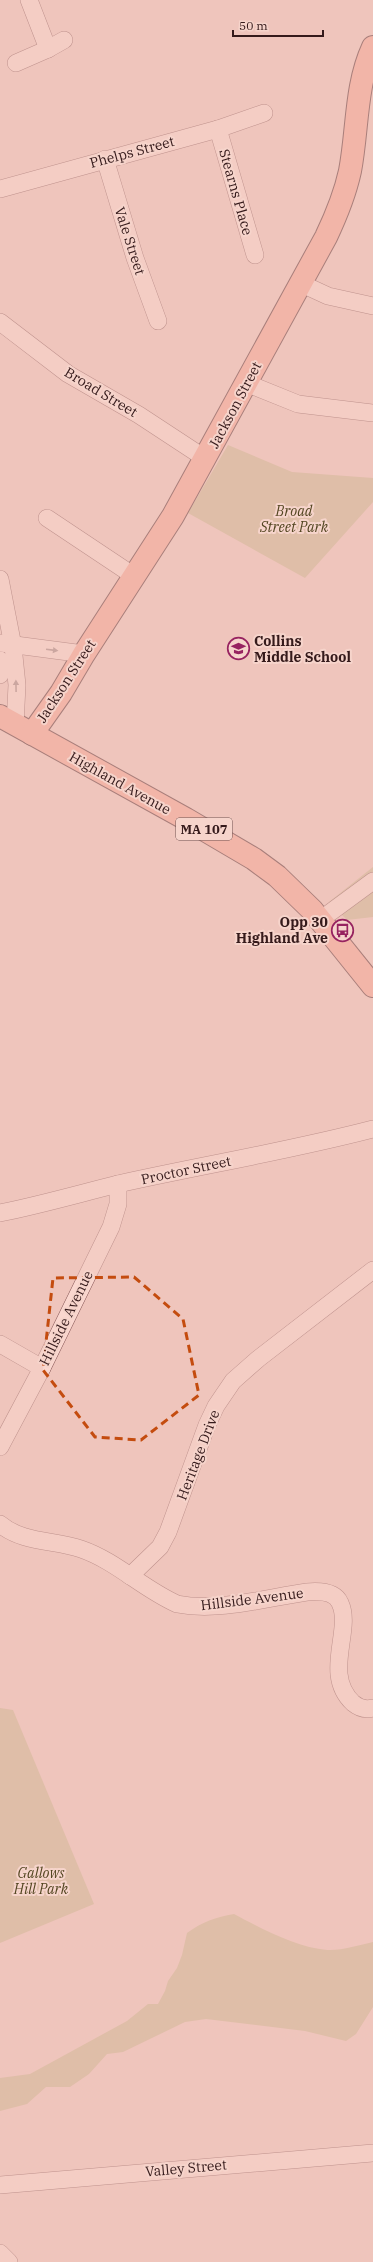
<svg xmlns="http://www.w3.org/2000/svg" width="373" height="2262" viewBox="0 0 373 2262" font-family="'IBM Plex Serif',serif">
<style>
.green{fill:#cdb590}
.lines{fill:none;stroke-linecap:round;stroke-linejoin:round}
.minor-casing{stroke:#865655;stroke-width:18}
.major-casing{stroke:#542a2c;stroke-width:24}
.minor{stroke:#fad7cf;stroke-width:17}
.major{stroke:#f5a291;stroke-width:22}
.oneway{fill:#a1827e}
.marked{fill:none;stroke:#c44c0f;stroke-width:3;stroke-dasharray:8 5;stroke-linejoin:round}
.labels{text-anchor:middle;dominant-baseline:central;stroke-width:4;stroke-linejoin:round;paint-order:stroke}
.shield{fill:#f6d4cb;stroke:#6f5250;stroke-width:1}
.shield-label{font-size:13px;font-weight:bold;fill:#351a1b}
.street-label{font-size:14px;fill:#351a1b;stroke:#f6d4cb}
.park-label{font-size:14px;font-style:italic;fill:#524520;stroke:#f6d4cb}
.poi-label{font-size:14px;font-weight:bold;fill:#351a1b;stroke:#f6d4cb;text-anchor:start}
</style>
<rect width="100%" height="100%" fill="#efc5bc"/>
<g class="green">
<polygon points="228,445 292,472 373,478 373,502 305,578 188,513"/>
<polygon points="373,867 373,917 347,920 329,902"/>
<polygon points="0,1708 13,1710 94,1904 0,1943"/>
<path d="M 234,1914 C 260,1928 297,1948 327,1950 C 341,1951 359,1945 373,1942 L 373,2007 L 356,2034 L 346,2041 L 305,2031 L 206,2019 L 185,2022 L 123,2052 L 107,2054 L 89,2074 L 70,2087 L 46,2087 L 27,2104 L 0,2111 L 0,2078 L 30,2074 L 127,2021 L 148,2004 L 158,2004 L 165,1991 L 168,1981 L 177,1968 L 182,1955 L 187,1933 C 202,1922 216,1917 234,1914 Z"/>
</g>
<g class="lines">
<defs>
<g id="minor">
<polyline points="29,0 48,49"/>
<polyline points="16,63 48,49 64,40"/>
<polyline points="218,129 255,255"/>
<polyline points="105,159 135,258 158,321"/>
<polyline points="0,189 218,129 264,113"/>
<polyline points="302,284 328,296 373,306"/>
<polyline points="0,322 68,374 139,415 206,459"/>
<polyline points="246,383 298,404 373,413"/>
<polyline points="47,518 134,576"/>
<polyline points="0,579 13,646 17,685 15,725"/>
<polyline points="0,643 84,654"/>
<polyline points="0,660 0,675"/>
<polyline points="320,920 373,881"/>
<path d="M 0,1213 C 40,1205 78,1194 118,1184 C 203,1165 289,1151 373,1129"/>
<polyline points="0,1344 42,1368"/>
<polyline points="0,1447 42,1368 111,1227 118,1204 118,1184"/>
<path d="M 0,1524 C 22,1543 55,1540 81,1549 C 116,1561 143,1589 177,1604 C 219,1612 265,1598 307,1592 C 318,1591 335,1591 340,1603 C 353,1630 322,1674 353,1703 C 359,1708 366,1710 373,1708"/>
<polyline points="130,1576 160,1547 168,1532 207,1425 216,1406 233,1381 258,1359 373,1270"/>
<polyline points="0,2185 373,2153"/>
<polyline points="0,2253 9,2262"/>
</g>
<g id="major">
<polyline points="0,716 186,819 254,859 277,876 312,910 373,986"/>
<path d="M 32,734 L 61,693 L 84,654 L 173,516 L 326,237 C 336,216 345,194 350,171 C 358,129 355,86 373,47"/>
</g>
</defs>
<use href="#minor" class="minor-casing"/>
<use href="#major" class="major-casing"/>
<use href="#minor" class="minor"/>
<use href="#major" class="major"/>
</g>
<defs><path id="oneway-solid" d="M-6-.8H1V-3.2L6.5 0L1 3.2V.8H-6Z"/></defs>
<g class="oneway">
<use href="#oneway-solid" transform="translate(52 650) rotate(7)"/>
<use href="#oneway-solid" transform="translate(16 686) rotate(-91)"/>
</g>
<path d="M0 0H373V2262H0ZM 134,1277 L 183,1319 L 199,1395 L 141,1440 L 95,1437 L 43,1370 L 53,1278 Z" fill="#efc5bc" fill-opacity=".55" fill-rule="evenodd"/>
<path class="marked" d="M 134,1277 L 183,1319 L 199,1395 L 141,1440 L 95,1437 L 43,1370 L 53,1278 Z"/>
<defs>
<symbol id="school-ring" viewBox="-11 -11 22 22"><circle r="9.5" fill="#f6d4cb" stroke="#972360" stroke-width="1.5"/><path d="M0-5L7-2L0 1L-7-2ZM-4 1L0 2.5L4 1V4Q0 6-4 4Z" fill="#972360"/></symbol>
<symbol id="bus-ring" viewBox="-11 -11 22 22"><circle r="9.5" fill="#f6d4cb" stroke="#972360" stroke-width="1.5"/><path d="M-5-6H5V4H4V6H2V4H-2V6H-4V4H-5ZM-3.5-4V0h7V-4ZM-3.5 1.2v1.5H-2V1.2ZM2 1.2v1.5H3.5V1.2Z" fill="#972360"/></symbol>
</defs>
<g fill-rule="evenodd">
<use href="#school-ring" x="226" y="636" width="25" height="25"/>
<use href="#bus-ring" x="330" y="918" width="25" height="25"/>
</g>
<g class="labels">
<rect class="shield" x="176" y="818" width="56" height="22" rx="3"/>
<g class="shield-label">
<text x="204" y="829">MA 107</text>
</g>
<g class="street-label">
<text transform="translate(132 152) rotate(-15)">Phelps Street</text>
<text transform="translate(236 192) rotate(74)">Stearns Place</text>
<text transform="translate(130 241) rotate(72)">Vale Street</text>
<text transform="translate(101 392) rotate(31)">Broad Street</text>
<text transform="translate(235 405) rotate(-62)">Jackson Street</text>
<text transform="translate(66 681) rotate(-57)">Jackson Street</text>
<text transform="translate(120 783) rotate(29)">Highland Avenue</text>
<text transform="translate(186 1170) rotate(-12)">Proctor Street</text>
<text transform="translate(66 1318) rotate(-64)">Hillside Avenue</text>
<text transform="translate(198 1455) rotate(-69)">Heritage Drive</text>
<text transform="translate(252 1599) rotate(-7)">Hillside Avenue</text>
<text transform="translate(186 2168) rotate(-5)">Valley Street</text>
</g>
<g class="park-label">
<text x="294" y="511">Broad<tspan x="294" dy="16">Street Park</tspan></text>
<text x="41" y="1873">Gallows<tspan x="41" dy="16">Hill Park</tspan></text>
</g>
<g class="poi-label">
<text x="254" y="641">Collins<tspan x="254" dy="16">Middle School</tspan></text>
<text x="328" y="922" text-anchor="end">Opp 30<tspan x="328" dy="16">Highland Ave</tspan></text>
</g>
</g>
<path d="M233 30v6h90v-6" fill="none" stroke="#351a1b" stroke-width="2"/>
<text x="239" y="30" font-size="12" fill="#351a1b" stroke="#f6d4cb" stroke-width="3" paint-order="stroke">50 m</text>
</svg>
